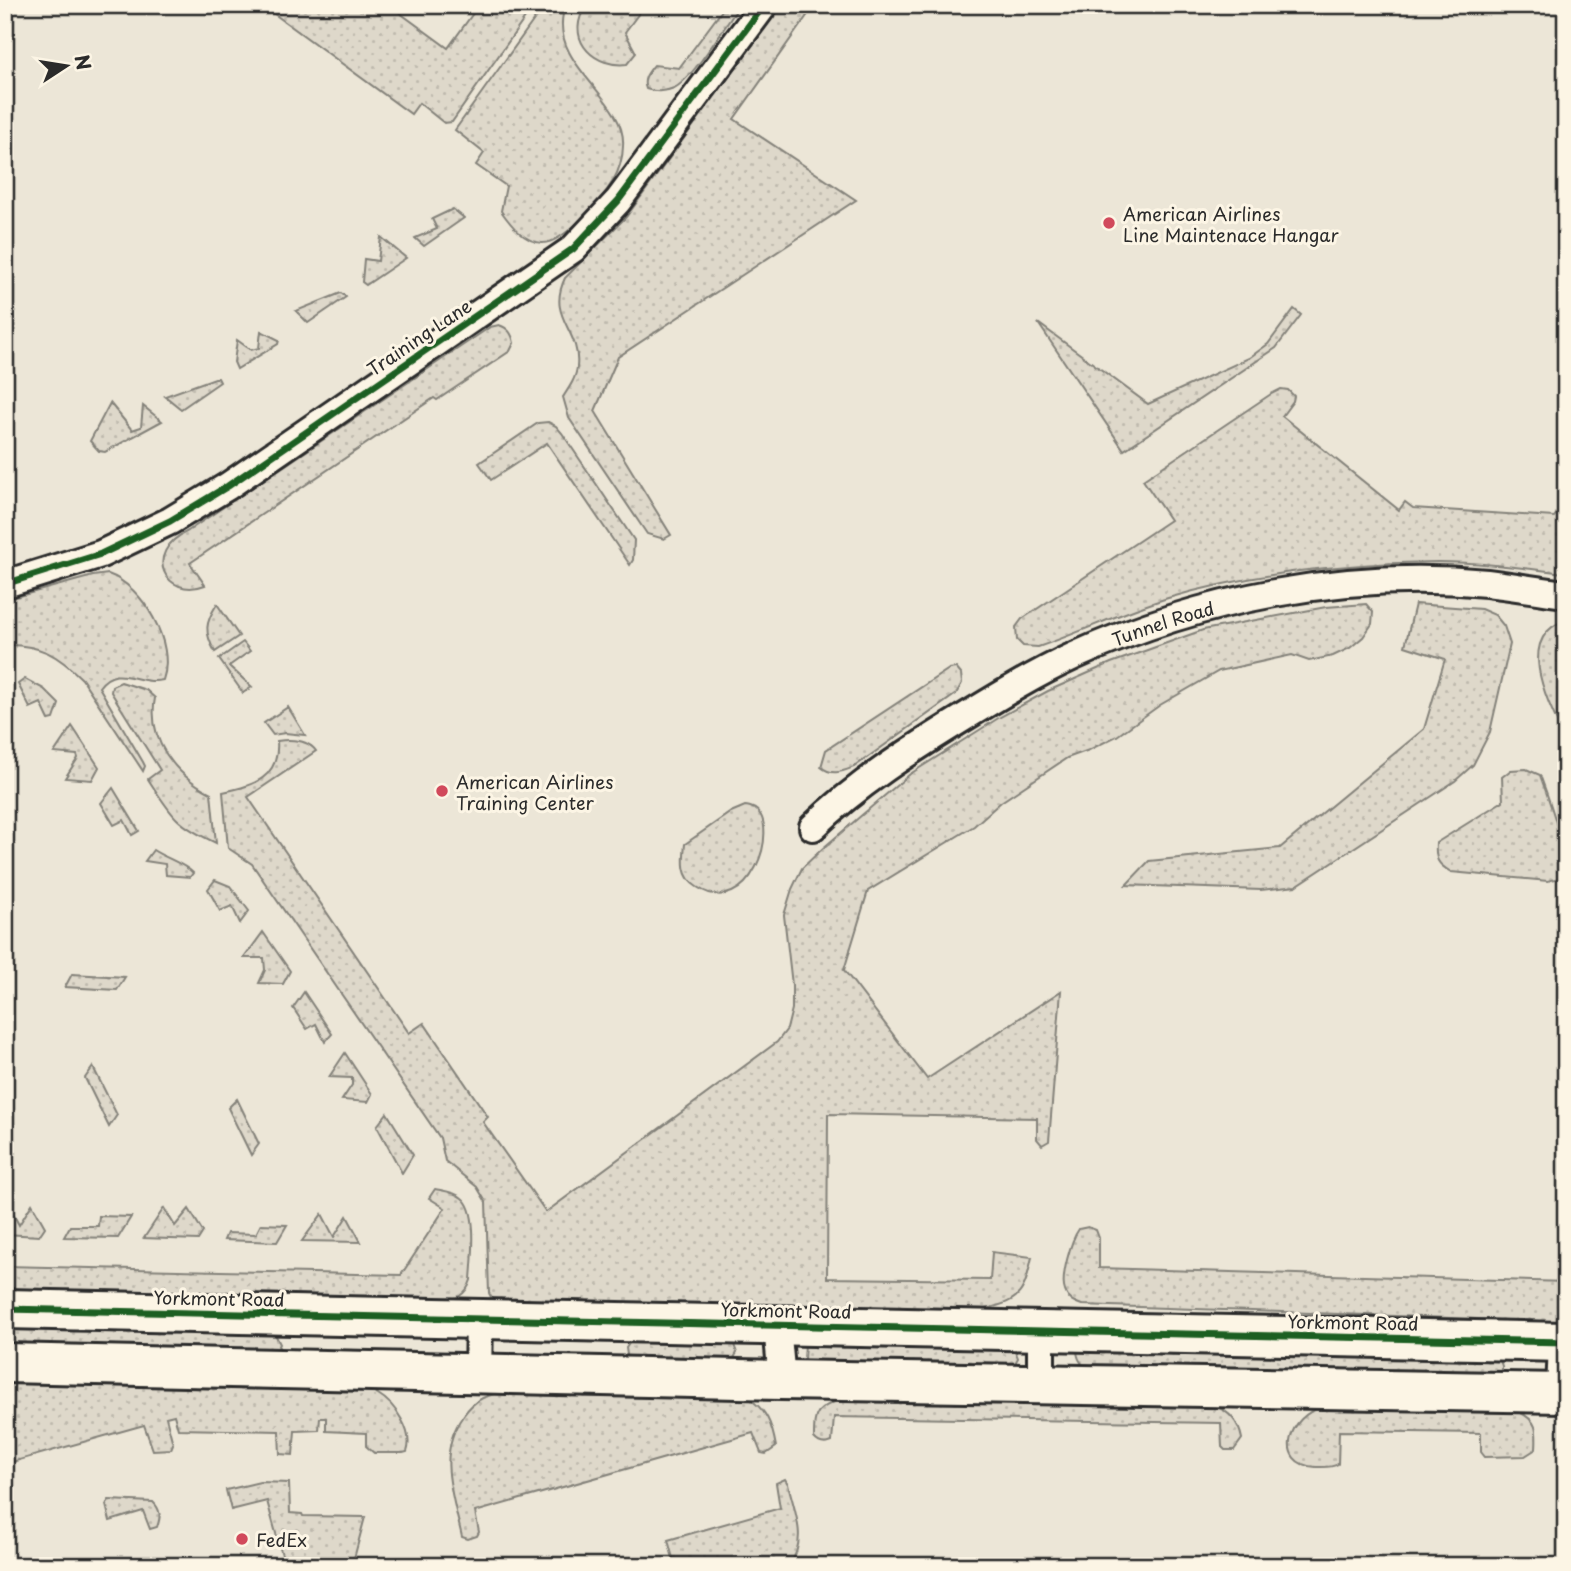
<svg xmlns="http://www.w3.org/2000/svg" width="1571" height="1571" viewBox="0 0 1571 1571" font-family="'Playpen Sans',sans-serif">
<style>
.built{fill:#ece6d7}
.grass{fill:url(#grass-dots);stroke:#84827a;stroke-width:2}
.lines{fill:none;stroke-linecap:round;stroke-linejoin:round}
.street-casing{stroke:#2b2b2b;stroke-width:32}
.secondary-casing{stroke:#2b2b2b;stroke-width:44}
.street{stroke:#fcf5e5;stroke-width:26}
.secondary{stroke:#fcf5e5;stroke-width:38}
.cycleway-casing{stroke:#fcf5e5;stroke-width:11}
.cycleway{stroke:#1b5e20;stroke-width:7}
.poi-dot{fill:#d1495b;stroke:#fcf5e5;stroke-width:2.5}
.labels{text-anchor:middle;dominant-baseline:central;stroke-width:6;stroke-linejoin:round;paint-order:stroke}
.poi-label{font-size:18px;fill:#2b2b2b;stroke:#fcf5e5;text-anchor:start}
.street-label{font-size:18px;fill:#2b2b2b;stroke:#fcf5e5}
</style>
<defs>
<pattern id="grass-dots" width="8" height="8" patternUnits="userSpaceOnUse" patternTransform="scale(1.75)"><rect width="8" height="8" fill="#ded8ca"/><path d="M2 2h.1M6 6h.1" fill="none" stroke="#bfbaae" stroke-width="1.8" stroke-linecap="round"/></pattern>
</defs>
<rect width="100%" height="100%" fill="#fcf5e5"/>
<filter id="ink" filterUnits="userSpaceOnUse"><feTurbulence type="fractalNoise" baseFrequency=".0143" numOctaves="2"/><feDisplacementMap in="SourceGraphic" scale="14" xChannelSelector="R" yChannelSelector="G"/><feConvolveMatrix kernelMatrix="1 2 1 2 8 2 1 2 1" color-interpolation-filters="sRGB"/></filter>
<g filter="url(#ink)">
<rect class="built" x="5" y="5" width="1561" height="1561"/>
<g class="grass">
<polygon points="262,5 389,5 448,48 479,5 537,5 530,11 452,122 444,123 419,103 411,114"/>
<path d="M 612,5 L 645,5 L 625,32 L 636,53 L 627,64 C 596,68 567,42 583,11 L 607,12 Z"/>
<path d="M 726,5 L 740,5 C 727,23 692,80 674,88 C 665,92 655,92 646,89 C 642,79 648,73 654,65 L 679,68 Z"/>
<path d="M 782,5 L 818,5 L 809,13 L 734,119 L 856,200 L 618,357 L 595,411 L 671,535 L 664,539 L 647,534 L 569,418 L 563,397 C 569,388 576,378 577,367 C 581,329 546,318 565,278 L 626,217 Z"/>
<path d="M 546,13 L 563,14 C 552,67 627,99 623,146 C 623,157 619,171 613,181 C 602,199 563,244 542,243 C 524,242 511,225 501,211 L 506,186 L 476,165 L 484,153 L 455,130 L 536,17 Z"/>
<polygon points="453,209 464,218 424,246 415,238 437,229 432,219"/>
<polygon points="381,237 406,258 366,285 362,282 364,259 378,261"/>
<polygon points="341,293 346,297 308,323 296,311"/>
<polygon points="1294,309 1301,315 1276,348 1124,450 1038,323 1148,404 1249,358 1268,344"/>
<path d="M 499,325 C 508,328 512,333 514,343 L 510,351 L 437,400 L 434,398 L 190,563 L 205,585 C 166,600 141,553 188,531 L 490,327 Z"/>
<polygon points="261,331 279,340 278,344 237,369 234,362 237,340 251,350 259,348"/>
<polygon points="215,378 218,378 220,382 181,409 165,396"/>
<path d="M 1281,389 L 1288,390 L 1294,396 L 1293,401 L 1282,416 L 1399,510 L 1405,502 L 1413,508 L 1554,517 L 1566,502 L 1566,573 C 1523,568 1481,562 1438,562 C 1347,563 1255,572 1168,598 C 1124,611 1082,632 1038,647 L 1023,646 L 1017,640 L 1016,627 L 1022,619 L 1170,520 L 1143,480 L 1271,394 Z"/>
<polygon points="110,403 132,430 141,427 143,406 162,421 105,452 99,451 90,441"/>
<polygon points="548,422 556,426 562,433 634,540 633,560 630,565 547,443 491,480 479,463 538,423"/>
<path d="M 108,574 C 143,586 176,644 163,680 C 137,686 118,662 99,687 L 143,762 L 145,766 L 143,771 L 82,679 C 58,655 40,644 5,645 L 5,600 L 93,576 Z"/>
<path d="M 217,604 L 239,636 L 215,652 C 204,632 205,623 217,604 Z"/>
<path d="M 1366,604 L 1373,612 L 1372,624 L 1363,637 L 1350,648 L 1333,656 L 1309,661 L 1292,655 L 1219,671 L 1160,705 L 1117,736 L 1089,750 L 1067,758 L 1001,802 L 974,826 L 868,891 L 844,970 L 927,1079 L 1061,991 L 1049,1141 L 1042,1145 L 1037,1139 L 1037,1118 L 828,1114 L 827,1278 L 990,1280 L 992,1252 L 1032,1257 C 1024,1292 1022,1301 985,1309 L 497,1301 L 491,1297 L 489,1293 L 486,1202 L 477,1187 L 445,1161 L 440,1138 L 252,864 L 228,848 L 223,792 C 253,786 280,778 277,741 C 291,739 307,739 316,751 L 248,797 L 409,1033 L 424,1023 L 488,1117 L 483,1122 L 546,1212 L 777,1042 L 787,1029 L 792,1009 L 792,985 L 784,915 L 792,889 L 802,868 L 822,849 L 910,774 L 1000,717 L 1048,691 L 1111,663 L 1203,630 L 1326,607 Z"/>
<polygon points="1415,604 1481,609 1495,615 1504,626 1510,644 1490,732 1473,765 1455,781 1296,886 1261,890 1126,885 1149,861 1280,848 1424,729 1445,659 1405,646"/>
<path d="M 1566,620 L 1566,740 C 1550,706 1512,638 1566,620 Z"/>
<polygon points="243,642 250,651 229,666 252,687 243,693 219,659"/>
<path d="M 956,668 L 961,674 L 962,683 L 956,694 L 854,767 C 841,772 832,776 821,767 L 826,750 L 949,669 Z"/>
<polygon points="25,679 44,689 59,704 54,719 49,720 41,703 30,708 18,684"/>
<path d="M 121,682 L 146,690 L 155,698 C 147,740 175,775 211,793 L 216,843 C 175,824 172,816 148,779 L 160,770 L 111,692 L 112,686 Z"/>
<polygon points="288,707 305,735 285,733 273,735 264,723"/>
<polygon points="72,726 99,767 92,780 65,778 78,758 77,755 54,753"/>
<path d="M 1526,769 L 1540,775 C 1547,794 1571,858 1563,875 C 1560,879 1554,879 1548,881 L 1451,872 C 1437,864 1435,859 1436,843 L 1503,801 L 1502,777 L 1511,770 Z"/>
<polygon points="113,788 139,831 132,835 124,820 114,825 101,803"/>
<path d="M 745,806 C 747,806 753,808 755,809 C 781,826 750,922 697,887 C 681,877 683,861 685,844 L 731,812 Z"/>
<path d="M 153,850 C 165,858 185,864 193,873 L 190,877 L 166,875 L 165,864 L 145,861 Z"/>
<polygon points="215,880 230,886 249,911 240,923 232,906 220,911 208,889"/>
<polygon points="263,932 290,971 283,984 259,983 265,970 264,958 244,958"/>
<polygon points="72,974 125,977 117,990 65,987"/>
<polygon points="304,992 332,1034 325,1042 316,1024 307,1029 293,1008"/>
<polygon points="345,1053 372,1094 368,1102 342,1100 352,1085 352,1078 329,1077"/>
<polygon points="93,1067 117,1115 109,1127 85,1078"/>
<polygon points="237,1099 259,1144 251,1155 228,1108"/>
<polygon points="387,1113 413,1155 402,1173 377,1126"/>
<path d="M 435,1189 C 444,1191 455,1192 462,1198 C 479,1211 472,1260 471,1280 C 466,1296 456,1299 441,1301 L 5,1293 L 5,1266 L 401,1275 L 445,1208 L 429,1198 Z"/>
<polygon points="7,1202 19,1225 32,1204 45,1227 39,1236 5,1234"/>
<polygon points="164,1208 175,1226 189,1209 203,1232 198,1240 144,1238"/>
<polygon points="322,1214 334,1237 347,1216 361,1242 302,1241"/>
<polygon points="99,1216 131,1217 118,1238 64,1237 70,1226 98,1226"/>
<polygon points="261,1224 287,1225 277,1242 224,1240 227,1233 256,1234"/>
<path d="M 1088,1227 L 1096,1230 L 1099,1238 L 1099,1268 L 1566,1282 L 1566,1322 L 1082,1305 C 1074,1302 1068,1300 1065,1291 C 1060,1278 1071,1240 1079,1229 Z"/>
<polygon points="5,1325 274,1332 280,1344 276,1351 5,1348"/>
<polygon points="636,1340 728,1340 734,1345 737,1353 732,1361 635,1361 627,1355 626,1348 630,1342"/>
<polygon points="805,1344 1008,1346 1015,1350 1018,1358 1014,1365 810,1363 804,1359"/>
<path d="M 1084,1346 L 1498,1358 C 1503,1365 1504,1370 1498,1377 L 1093,1370 C 1083,1366 1078,1362 1077,1351 Z"/>
<path d="M 5,1381 L 361,1388 C 367,1390 373,1391 378,1394 C 395,1404 414,1432 407,1452 L 403,1453 L 374,1453 L 366,1446 L 366,1433 L 326,1431 L 326,1418 L 320,1418 L 319,1430 L 295,1431 L 293,1455 L 280,1454 L 279,1431 L 178,1429 L 174,1415 L 166,1417 L 173,1444 L 171,1449 L 153,1450 L 144,1425 L 5,1464 Z"/>
<path d="M 509,1392 L 747,1397 C 767,1410 772,1424 776,1447 L 766,1454 L 761,1453 L 753,1433 L 475,1512 L 479,1532 L 477,1536 L 468,1539 L 462,1537 C 453,1496 436,1453 463,1416 C 475,1398 488,1394 509,1392 Z"/>
<path d="M 842,1399 L 1215,1406 C 1231,1412 1239,1423 1242,1439 L 1234,1450 L 1225,1450 L 1222,1447 L 1221,1423 L 834,1417 L 832,1442 C 825,1445 819,1444 814,1438 C 814,1411 816,1409 842,1399 Z"/>
<path d="M 1322,1408 L 1519,1412 C 1538,1421 1537,1430 1536,1449 L 1525,1456 L 1485,1457 L 1481,1452 L 1481,1433 L 1339,1431 L 1338,1464 C 1331,1468 1324,1467 1316,1467 C 1272,1465 1290,1413 1322,1408 Z"/>
<path d="M 785,1479 L 788,1484 C 795,1513 808,1540 789,1566 L 675,1566 L 668,1540 L 780,1508 L 776,1483 Z"/>
<polygon points="260,1482 289,1483 290,1513 302,1514 303,1516 365,1517 352,1566 285,1566 267,1501 231,1510 226,1490"/>
<path d="M 109,1500 L 153,1502 C 161,1510 161,1517 157,1527 L 150,1529 L 143,1511 L 110,1521 L 106,1505 Z"/>
</g>
<g class="lines">
<defs>
<g id="street">
<polyline points="5,584 101,554 170,521 228,486 573,249 618,201 764,5"/>
<path id="s1" d="M 813,827 C 857,784 911,750 963,718 C 999,696 1035,674 1074,656 C 1201,598 1347,570 1487,583 C 1513,586 1540,591 1566,594"/>
<polyline points="777,1326 782,1380"/>
<polyline points="1041,1331 1041,1384"/>
<polyline points="478,1374 479,1320"/>
<polyline points="1560,1393 1562,1342"/>
</g>
<g id="secondary">
<polyline points="5,1309 1566,1342"/>
<polyline points="5,1363 782,1380 1566,1393"/>
</g>
</defs>
<use href="#street" class="street-casing"/>
<use href="#secondary" class="secondary-casing"/>
<use href="#street" class="street"/>
<use href="#secondary" class="secondary"/>
<defs>
<g id="cycleway">
<polyline points="5,584 101,554 170,521 228,486 573,249 618,201 764,5"/>
<polyline points="5,1309 1566,1342"/>
</g>
</defs>
<use href="#cycleway" class="cycleway-casing"/>
<use href="#cycleway" class="cycleway"/>
</g>
</g>
<g class="poi-dot">
<circle cx="1109" cy="223" r="7"/>
<circle cx="442" cy="791" r="7"/>
<circle cx="242" cy="1539" r="7"/>
</g>
<g class="labels">
<g class="poi-label">
<text x="1123" y="213">American Airlines<tspan x="1123" dy="21">Line Maintenace Hangar</tspan></text>
<text x="456" y="781">American Airlines<tspan x="456" dy="21">Training Center</tspan></text>
<text x="256" y="1539">FedEx</text>
</g>
<g class="street-label">
<text transform="translate(419 337) rotate(-34)">Training Lane</text>
<text stroke="none"><textPath href="#s1" startOffset="408">Tunnel Road</textPath></text>
<text transform="translate(219 1298) rotate(1)">Yorkmont Road</text>
<text transform="translate(786 1310) rotate(1)">Yorkmont Road</text>
<text transform="translate(1353 1322) rotate(1)">Yorkmont Road</text>
</g>
</g>
<rect width="1571" height="1571" fill="none" stroke="#fcf5e5" stroke-width="28"/>
<rect x="14" y="14" width="1543" height="1543" fill="none" stroke="#2b2b2b" stroke-width="2.5" filter="url(#ink)"/>
<g transform="translate(66 66) rotate(78)" stroke="#fcf5e5" stroke-width="5" paint-order="stroke">
<path d="M0-5L12 26L0 18L-12 26Z" fill="#2b2b2b"/>
<text y="-10" font-size="19" font-weight="bold" text-anchor="middle" fill="#2b2b2b">N</text>
</g>
</svg>
